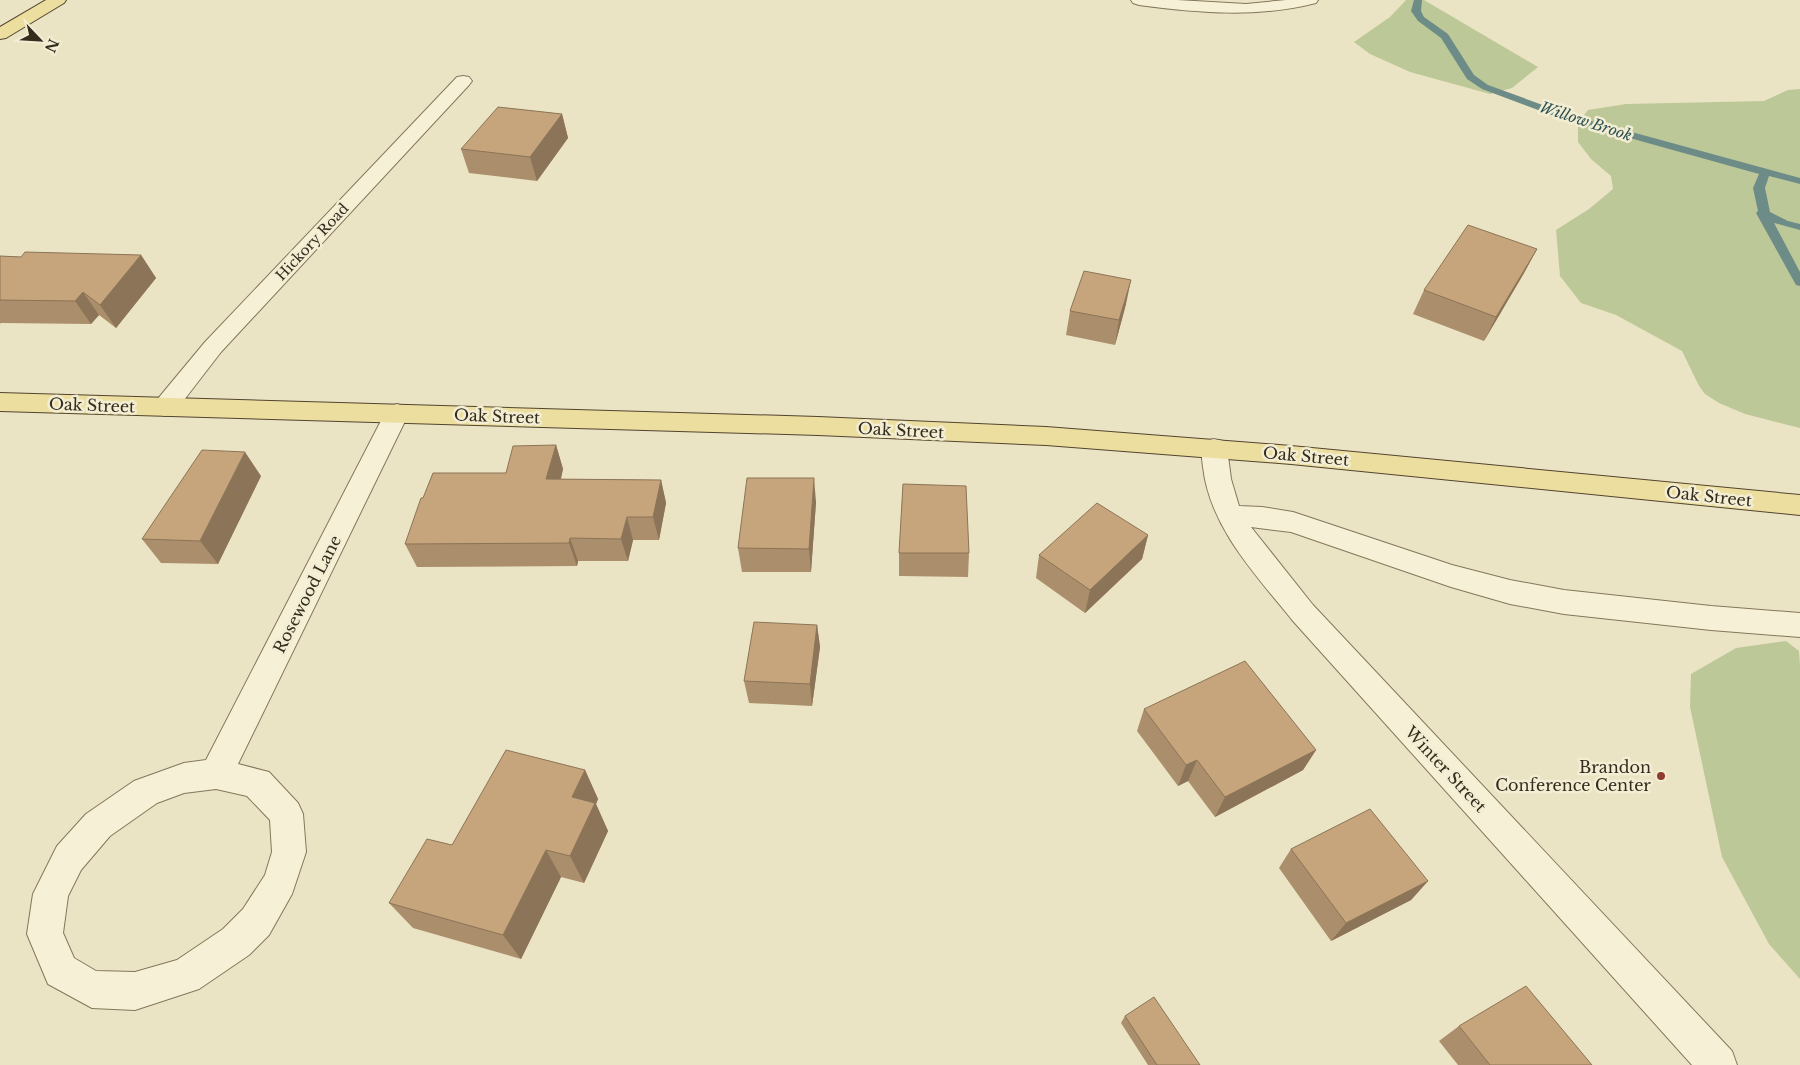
<svg xmlns="http://www.w3.org/2000/svg" width="1800" height="1065" viewBox="0 0 1800 1065" font-family="'Libre Baskerville',serif">
<style>
.green{fill:#bdc898}
.lines{fill:none;stroke-linecap:round;stroke-linejoin:round}
.stream{fill:#6d8c88;fill-rule:evenodd}
.minor-casing{stroke:#84765b;stroke-width:2}
.major-casing{stroke:#52442f;stroke-width:2}
.minor{fill:#f6f1d6;fill-rule:evenodd}
.major{fill:#ecde9e;fill-rule:evenodd}
.wall{fill:#ab8e6b}
.shaded-wall{fill:#8b7457}
.building{fill:#c7a57c;stroke:#8b7457}
.poi-dot{fill:#903b2f;stroke:#f3eed3;stroke-width:2}
.labels{text-anchor:middle;dominant-baseline:central;stroke-width:5;stroke-linejoin:round;paint-order:stroke}
.far-street-label{font-size:14px;fill:#352c1e;stroke:#f3eed3}
.far-water-label{font-size:15px;font-style:italic;fill:#2f5254;stroke:#f3eed3}
.street-label{font-size:16px;fill:#352c1e;stroke:#f3eed3}
.poi-label{font-size:16px;fill:#352c1e;stroke:#f3eed3;text-anchor:end}
</style>
<rect width="100%" height="100%" fill="#ebe4c4"/>
<g class="green">
<polygon points="1406,0 1424,0 1538,67 1512,88 1490,94 1410,72 1370,54 1354,42 1390,17"/>
<polygon points="1800,89 1800,428 1745,414 1719,403 1705,394 1699,386 1682,351 1616,315 1581,303 1560,276 1556,230 1589,209 1613,189 1611,176 1591,159 1578,142 1578,123 1588,110 1626,104 1764,101 1788,90"/>
<polygon points="1786,641 1799,651 1800,665 1800,979 1769,944 1722,857 1690,707 1691,674 1736,648"/>
</g>
<g class="lines">
<polygon class="stream" points="1414,0 1422,0 1421,11 1424,17 1448,34 1474,75 1488,85 1573,116 1800,178 1800,184 1769,176 1765,188 1770,212 1788,221 1800,224 1800,230 1774,223 1800,272 1800,286 1796,285 1756,213 1758,211 1753,188 1759,174 1565,120 1482,89 1467,79 1441,38 1418,21 1411,11"/>
<defs>
<g id="minor">
<path d="M 1131,0 L 1177,0 L 1246,4 L 1286,0 L 1318,0 L 1316,3 C 1257,18 1199,13 1139,5 L 1133,3 Z"/>
<polygon points="463,76 469,77 472,81 469,85 221,352 174,413 165,416 156,413 153,407 156,401 205,342 457,77"/>
<path d="M 397,404 L 406,407 L 409,413 L 238,764 L 269,772 L 298,803 L 303,814 L 306,852 L 292,894 L 269,935 L 249,955 L 199,989 L 135,1010 L 92,1008 L 48,984 L 27,934 L 33,894 L 57,846 L 86,814 L 134,781 L 184,763 L 206,760 L 385,413 L 388,407 ZM 216,789 L 247,796 L 270,820 L 272,852 L 265,875 L 243,909 L 223,929 L 177,960 L 135,972 L 96,971 L 74,958 L 63,933 L 68,896 L 81,870 L 110,836 L 157,803 L 184,793 Z"/>
<path d="M 1214,439 L 1223,441 L 1227,448 L 1231,479 L 1239,506 L 1262,507 L 1293,512 L 1452,565 L 1510,580 L 1564,590 L 1711,606 L 1800,613 L 1800,637 L 1711,630 L 1564,614 L 1510,604 L 1451,587 L 1291,532 L 1251,527 L 1313,605 L 1732,1051 L 1737,1065 L 1692,1065 L 1293,621 C 1256,575 1210,528 1203,467 C 1202,458 1200,450 1205,441 Z"/>
</g>
<g id="major">
<polygon points="46,0 66,0 64,3 6,38 0,39 0,27"/>
<polygon points="0,393 818,417 1046,427 1291,446 1800,495 1800,515 1291,464 1046,445 818,435 0,411"/>
</g>
</defs>
<use href="#minor" class="minor-casing"/>
<use href="#major" class="major-casing"/>
<use href="#minor" class="minor"/>
<use href="#major" class="major"/>
</g>
<g class="wall">
<polygon points="562,114 568,138 537,181 469,173 461,149"/>
<polygon points="1537,249 1524,273 1484,341 1413,314 1424,290"/>
<polygon points="141,255 156,278 116,328 99,315 91,324 1,323 0,324 0,256 21,257"/>
<polygon points="1126,304 1115,345 1066,335 1070,311"/>
<polygon points="556,445 563,469 561,479 661,480 666,503 659,540 633,540 628,561 578,561 577,566 417,567 405,544 423,498 506,473"/>
<polygon points="261,476 218,564 161,563 142,539"/>
<polygon points="816,502 811,572 742,572 738,548"/>
<polygon points="1148,535 1142,559 1085,613 1036,578 1039,555"/>
<polygon points="899,553 969,553 968,577 899,576"/>
<polygon points="817,625 820,647 812,706 749,703 744,681"/>
<polygon points="1144,709 1316,750 1303,770 1215,817 1188,781 1178,786 1137,731"/>
<polygon points="585,770 598,799 596,804 608,831 584,883 561,877 521,959 413,928 389,903"/>
<polygon points="1291,849 1428,881 1411,900 1331,941 1279,868"/>
<polygon points="1125,1016 1200,1065 1148,1065 1121,1023"/>
<polygon points="1459,1026 1592,1065 1458,1065 1439,1041"/>
</g>
<g class="shaded-wall">
<polygon points="562,114 568,138 537,181 530,157"/>
<polygon points="1537,249 1524,273 1484,341 1496,317"/>
<polygon points="141,255 156,278 116,328 100,305"/>
<polygon points="1131,280 1126,304 1115,345 1119,320"/>
<polygon points="83,292 99,315 91,324 75,301"/>
<polygon points="556,445 563,469 555,502 546,479"/>
<polygon points="245,452 261,476 218,564 200,541"/>
<polygon points="814,478 816,502 811,572 809,549"/>
<polygon points="661,480 666,503 659,540 653,517"/>
<polygon points="627,517 633,540 628,561 621,539"/>
<polygon points="1148,535 1142,559 1085,613 1090,590"/>
<polygon points="570,538 578,561 577,566 569,543"/>
<polygon points="817,625 820,647 812,706 810,684"/>
<polygon points="1316,750 1303,770 1215,817 1225,797"/>
<polygon points="1197,760 1188,781 1178,786 1186,765"/>
<polygon points="585,770 598,799 596,804 608,831 584,883 570,856 572,797"/>
<polygon points="546,850 561,877 521,959 503,935"/>
<polygon points="1428,881 1411,900 1331,941 1346,923"/>
</g>
<g class="building">
<polygon points="498,107 562,114 530,157 461,149"/>
<polygon points="1468,225 1537,249 1496,317 1424,290"/>
<polygon points="25,252 141,255 100,305 83,292 75,301 0,300 0,256 21,257"/>
<polygon points="1084,271 1131,280 1119,320 1070,311"/>
<polygon points="556,445 546,479 661,480 653,517 627,517 621,539 570,538 569,543 405,544 421,498 423,498 433,473 506,473 513,446"/>
<polygon points="202,450 245,452 200,541 142,539"/>
<polygon points="747,478 814,478 809,549 738,548"/>
<polygon points="903,484 966,486 969,553 899,553"/>
<polygon points="1097,503 1148,535 1090,590 1039,555"/>
<polygon points="754,622 817,625 810,684 744,681"/>
<polygon points="1245,661 1316,750 1225,797 1197,760 1186,765 1144,709"/>
<polygon points="506,750 585,770 572,797 595,803 570,856 546,850 503,935 389,903 427,839 452,845"/>
<polygon points="1370,809 1428,881 1346,923 1291,849"/>
<polygon points="1526,986 1592,1065 1490,1065 1459,1026"/>
<polygon points="1154,997 1200,1065 1157,1065 1125,1016"/>
</g>
<circle class="poi-dot" cx="1661" cy="776" r="5"/>
<g class="labels">
<g class="far-street-label">
<text transform="translate(312 242) rotate(-47)">Hickory Road</text>
</g>
<g class="far-water-label">
<text transform="translate(1586 121) rotate(18)">Willow Brook</text>
</g>
<g class="street-label">
<text transform="translate(92 405) rotate(2)">Oak Street</text>
<text transform="translate(497 416) rotate(2)">Oak Street</text>
<text transform="translate(901 430) rotate(3)">Oak Street</text>
<text transform="translate(1306 456) rotate(5)">Oak Street</text>
<text transform="translate(1709 496) rotate(6)">Oak Street</text>
<text transform="translate(307 594) rotate(-63)">Rosewood Lane</text>
<text transform="translate(1446 769) rotate(47)">Winter Street</text>
</g>
<g class="poi-label">
<text x="1651" y="767">Brandon<tspan x="1651" dy="18">Conference Center</tspan></text>
</g>
</g>
<g transform="translate(40 40) rotate(115)" stroke="#f3eed3" stroke-width="4" paint-order="stroke">
<path d="M0-4L9 19L0 12L-9 19Z" fill="#352c1e"/>
<text y="-8" font-size="14" font-weight="bold" text-anchor="middle" fill="#352c1e">N</text>
</g>
</svg>
